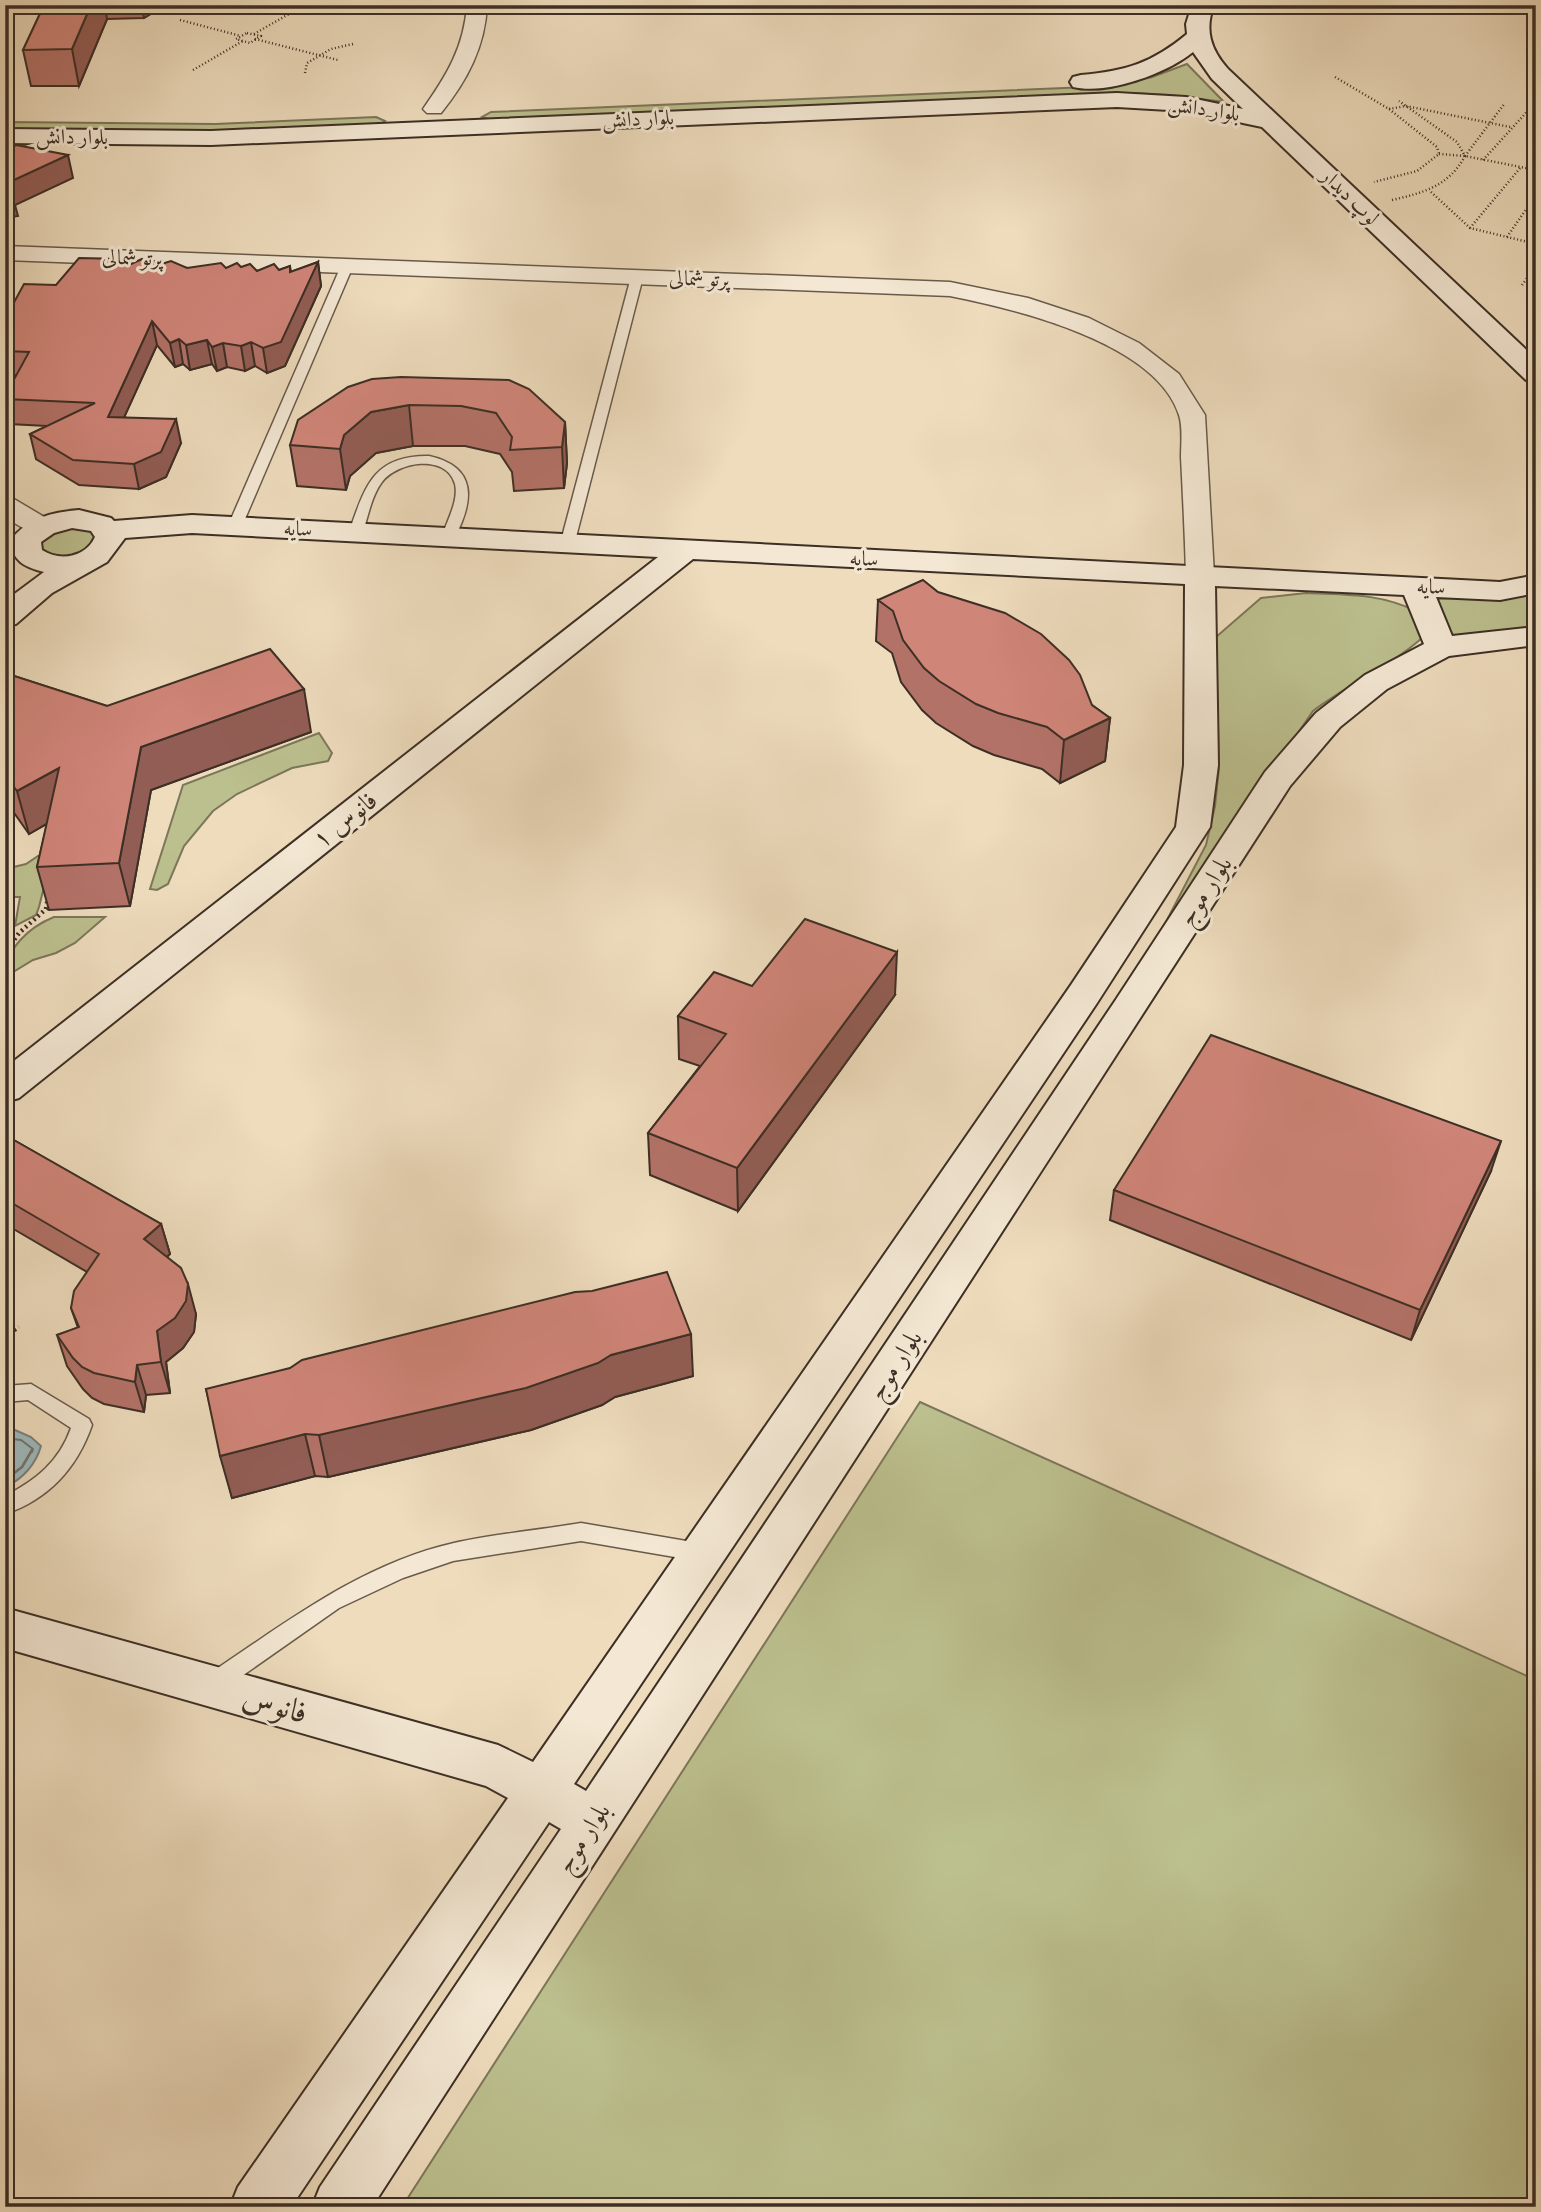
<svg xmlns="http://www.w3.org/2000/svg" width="1541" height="2212" viewBox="0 0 1541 2212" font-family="'IM FELL Double Pica',Amiri,serif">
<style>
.green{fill:#bcbf8e;stroke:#7c775a;stroke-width:2}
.water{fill:#9fb9bc;stroke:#788280;stroke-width:2}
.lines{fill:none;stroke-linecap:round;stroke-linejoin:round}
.shore-far1{stroke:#6e7470;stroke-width:2}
.shore{stroke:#6e7470;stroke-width:2.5}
.lane-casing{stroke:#695a4b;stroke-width:3}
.street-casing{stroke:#695a4b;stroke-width:3}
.secondary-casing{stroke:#3d2f25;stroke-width:4}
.path-far1{stroke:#3d2f25;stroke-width:2.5;stroke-dasharray:1 2.5;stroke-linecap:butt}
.path{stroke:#3d2f25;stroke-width:4.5;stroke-dasharray:2 3.5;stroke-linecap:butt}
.lane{fill:#f4e8d4;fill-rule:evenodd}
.street{fill:#f4e8d4;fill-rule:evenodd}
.secondary{fill:#f4e8d4;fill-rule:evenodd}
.wall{fill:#b37268;stroke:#3d2f25;stroke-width:2}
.shaded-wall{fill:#925d55;stroke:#3d2f25;stroke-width:2}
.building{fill:#d08579;stroke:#3d2f25;stroke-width:2}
.labels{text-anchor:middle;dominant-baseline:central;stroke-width:6;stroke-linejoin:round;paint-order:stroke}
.far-street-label{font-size:21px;fill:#3d2f25;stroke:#f4e8d4}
.street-label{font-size:26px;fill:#3d2f25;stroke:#f4e8d4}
.near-street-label{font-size:32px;fill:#3d2f25;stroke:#f4e8d4}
</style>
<rect width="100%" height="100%" fill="#eedcbd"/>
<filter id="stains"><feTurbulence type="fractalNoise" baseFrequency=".00286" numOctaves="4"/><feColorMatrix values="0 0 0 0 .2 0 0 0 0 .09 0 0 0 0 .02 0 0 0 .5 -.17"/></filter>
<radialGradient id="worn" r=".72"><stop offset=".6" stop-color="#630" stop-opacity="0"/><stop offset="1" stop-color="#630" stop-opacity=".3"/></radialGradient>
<g class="green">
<polygon points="1187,64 1224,102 1170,95 1133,93 492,120 482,117 491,112 1112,86 1152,77"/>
<polygon points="376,117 385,121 381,124 212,132 5,130 5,122 215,124"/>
<polygon points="85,527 97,535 95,546 69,558 42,554 40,538 55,529"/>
<path d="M 1306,593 C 1346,595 1379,593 1416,611 L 1422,638 C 1389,667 1349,684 1313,711 L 1156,941 L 1206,845 L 1215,806 L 1219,768 L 1217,682 L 1213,647 L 1216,637 L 1261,598 Z"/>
<polygon points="1536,595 1536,628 1450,642 1429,599"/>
<polygon points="319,733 332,753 328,761 292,768 237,794 213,811 184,846 168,884 157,890 150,889 183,785"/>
<polygon points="38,856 45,856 49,867 39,907 36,915 15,926 20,897 5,897 5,869 26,864"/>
<path d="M 54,917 L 105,917 L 75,943 L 56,953 L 33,960 L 5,977 C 5,949 29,927 54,917 Z"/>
<polygon points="920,1402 1536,1680 1536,2207 402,2207"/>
</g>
<path class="water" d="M 15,1430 L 31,1437 L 41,1446 C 36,1464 23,1479 5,1487 L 5,1432 Z"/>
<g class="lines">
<polyline class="shore-far1" points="5,1438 21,1440 33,1449 32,1452"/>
<polyline class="shore" points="5,1480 22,1467 32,1450"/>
<defs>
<g id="lane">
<polygon points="40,135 49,137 43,147 5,159 5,152 35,143"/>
<polygon points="347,263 353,266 242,526 235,530 230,529 228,526 341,266"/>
<polygon points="637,273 643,277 575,541 573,544 563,544 561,541 631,277"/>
<path d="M 429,456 C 478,467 474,501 454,539 L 444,539 L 442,536 C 447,521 459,500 455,484 C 446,453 397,462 382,482 C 372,495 368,516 363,532 L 361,535 L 351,535 L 349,532 C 365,487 373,455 429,456 Z"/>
<path d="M 31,1384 L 89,1419 L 92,1425 C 77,1468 49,1499 5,1514 L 5,1496 C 36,1480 59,1462 71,1428 L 28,1400 L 5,1402 L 5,1386 Z"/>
<path d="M 581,1523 L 704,1544 L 711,1547 L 714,1553 L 711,1559 L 704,1562 L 581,1541 L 453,1561 L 403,1578 L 339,1608 L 222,1690 L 214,1693 L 206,1690 L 203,1683 L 206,1676 C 284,1624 361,1564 454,1543 C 496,1534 539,1530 581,1523 Z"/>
</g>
<g id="street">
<path d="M 467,5 L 487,5 C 485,47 467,81 441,113 L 427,113 L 423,109 C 447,75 464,47 467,5 Z"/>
<path d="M 5,246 L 950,282 L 1028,298 L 1089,318 L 1139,343 L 1179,374 L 1205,415 L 1214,575 L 1210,581 L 1200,583 L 1190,581 L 1186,575 C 1185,536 1183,497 1181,457 C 1181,445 1183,427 1179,415 C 1156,342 1015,309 950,296 L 5,260 Z"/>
<path d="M 5,497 L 14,499 L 51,521 L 54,527 L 51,533 C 33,537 20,526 5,517 Z"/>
</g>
<g id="secondary">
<path d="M 1192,5 L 1214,5 C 1204,30 1211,50 1228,69 L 1536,359 L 1536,382 L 1526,380 L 1262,127 L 1186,111 L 1117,107 L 211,145 L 5,143 L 5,129 L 211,131 L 1117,93 L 1186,97 L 1243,109 L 1212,79 L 1193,52 C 1166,74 1107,95 1073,87 L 1070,82 L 1073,77 L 1081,75 C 1126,71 1152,63 1187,34 L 1186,24 Z"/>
<path d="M 79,510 L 111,518 L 114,521 L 192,515 L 1500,582 L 1536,575 L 1536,593 L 1500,600 L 1436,597 L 1452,636 L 1536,627 L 1536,645 L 1449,656 L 1387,689 L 1340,727 L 1290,786 L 372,2207 L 312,2207 L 320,2187 L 561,1829 L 549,1822 L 291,2207 L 230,2207 L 238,2187 L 508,1798 L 486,1786 L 5,1648 L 5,1608 L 498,1745 L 533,1762 L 1071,985 L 1176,827 L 1184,765 L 1185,584 L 693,559 L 19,1098 L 5,1102 L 5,1068 L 658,557 L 192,533 L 125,538 L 107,562 L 52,593 L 16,624 L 5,626 L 5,601 L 44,572 C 24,567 12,561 11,540 C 27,518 53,512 79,510 ZM 72,528 L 91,531 L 95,537 C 86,557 60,562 42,550 L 41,542 L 54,533 ZM 1215,586 L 1404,595 L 1424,644 L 1365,675 L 1316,713 L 1265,772 L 1115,1001 L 586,1791 L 574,1784 L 1097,1003 L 1210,827 L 1218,765 Z"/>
</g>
</defs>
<use href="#lane" class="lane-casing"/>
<use href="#street" class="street-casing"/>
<use href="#secondary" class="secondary-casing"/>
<g class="path-far1">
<polyline points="180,20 241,36"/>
<polygon points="247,33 261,36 250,43 236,39"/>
<polyline points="254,34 301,7"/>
<polyline points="255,39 338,60"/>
<polyline points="193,70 243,41"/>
<polyline points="305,73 307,63 331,49 353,44"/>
<polyline points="1335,77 1389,109 1437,147 1439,154 1417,171 1374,182"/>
<polyline points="1389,109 1406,106 1510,127"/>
<polyline points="1439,154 1465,156 1536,170"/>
<polyline points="1465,156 1505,103"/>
<polyline points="1483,160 1534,104"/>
<polyline points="1431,192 1470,228 1536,244"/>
<path d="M 1392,200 C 1423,193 1449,186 1465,156 L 1457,142 L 1399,101"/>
<polyline points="1470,228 1521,167"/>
<polyline points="1507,237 1536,195"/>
<polyline points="1522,285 1536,266"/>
</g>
<g class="path">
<polyline points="5,953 19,933 46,909 48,897"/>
<polyline points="5,1336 19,1327"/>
</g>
<use href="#lane" class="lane"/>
<use href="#street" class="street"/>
<use href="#secondary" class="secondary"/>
</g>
<g class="wall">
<polygon points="44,5 162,5 162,7 144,18 107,19 79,86 31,86 23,50"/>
<polygon points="318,262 321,286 285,366 267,373 255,366 245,371 227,367 217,371 212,364 190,370 183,364 175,367 157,345 124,417 181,443 166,477 139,489 79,485 36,459 30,434 47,426 9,424 5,407 5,396 16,375 5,375 5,319 56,285 131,264 148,263 187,268 226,268 241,267 257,271 279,270 290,266 291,272"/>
<polygon points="348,387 565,422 567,463 564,488 514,491 512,472 500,454 465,446 413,446 376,453 350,476 346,490 297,486 290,445"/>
<polygon points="878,600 1092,705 1110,718 1105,761 1060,783 1042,769 994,755 973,746 936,723 922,710 901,682 892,653 876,641"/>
<polygon points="5,673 107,706 311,732 151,790 130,906 49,910 37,867 47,824 29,834 5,800"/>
<polygon points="752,986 895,995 738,1211 650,1175 648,1133 700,1066 679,1059 678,1016"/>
<polygon points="5,1135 161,1224 170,1254 167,1257 196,1314 194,1332 183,1348 166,1362 170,1393 146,1395 144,1412 104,1404 92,1398 83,1389 67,1366 57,1335 78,1328 71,1308 87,1272 5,1224"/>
<polygon points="1491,1171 1411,1340 1110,1220 1114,1190"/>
<polygon points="693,1376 615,1397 602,1405 531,1430 328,1477 315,1476 232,1498 206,1389"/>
</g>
<g class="shaded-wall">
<polygon points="91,5 105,5 107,19 79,86 72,49"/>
<polygon points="141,5 162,5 162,7 144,18"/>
<polygon points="68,155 73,178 15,205 18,216 5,218 5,184"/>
<polygon points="318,262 321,286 285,366 267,373 263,348"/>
<polygon points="152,321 157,345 113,442 108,417"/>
<polygon points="179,339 183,364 175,367 170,343"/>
<polygon points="207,340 212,364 190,370 186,345"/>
<polygon points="251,342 255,366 245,371 241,346"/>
<polygon points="223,343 227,367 217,371 212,347"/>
<polygon points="409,405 413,446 376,453 350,476 346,490 340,449 344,435 371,412"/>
<polygon points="176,419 181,443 166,477 139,489 134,464"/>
<polygon points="565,422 567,463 564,488 562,447"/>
<polygon points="304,689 311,732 151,790 130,906 119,863 141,747"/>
<polygon points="1110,718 1105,761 1060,783 1064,740"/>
<polygon points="59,768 70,810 29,834 17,791"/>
<polygon points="897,952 895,995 738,1211 737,1168"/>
<polygon points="1501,1141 1491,1171 1411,1340 1420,1310"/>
<polygon points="161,1224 170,1254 152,1270 144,1239"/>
<polygon points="188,1284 196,1314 194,1332 183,1348 166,1362 170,1393 161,1362 157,1331"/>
<polygon points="691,1334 693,1376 615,1397 602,1405 531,1430 328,1477 319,1435 611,1355"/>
<polygon points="137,1365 146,1395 144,1412 135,1382"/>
<polygon points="305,1434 315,1476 232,1498 220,1456"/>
</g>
<g class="building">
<polygon points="44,5 91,5 72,49 23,50"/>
<polygon points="16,145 68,155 5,184 12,192 5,194 5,153"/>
<polygon points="79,258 123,259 131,264 142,259 148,263 154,261 158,265 171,261 187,268 221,263 226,268 237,263 241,267 250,264 257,271 274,264 279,270 290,266 290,272 318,262 281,342 263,348 251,342 241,346 223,343 212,347 207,340 186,345 179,339 170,343 152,321 108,417 176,419 161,452 134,464 73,460 30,434 95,403 5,399 5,396 29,352 5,351 5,319 24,284 56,285"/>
<polygon points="401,377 509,380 529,389 565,422 562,447 510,450 512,437 496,413 461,406 409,405 371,412 344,435 340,449 290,445 298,420 348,387 372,379"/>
<polygon points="923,580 938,592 1005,613 1041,634 1069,660 1080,675 1092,705 1110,718 1064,740 1047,727 998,713 976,704 939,681 924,668 903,640 893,611 878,600"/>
<polygon points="270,649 304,689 141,747 119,863 37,867 59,768 17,791 5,775 5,673 107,706"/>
<polygon points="805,919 897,952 737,1168 648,1133 726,1034 678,1016 714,972 752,986"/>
<polygon points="1211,1035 1501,1141 1420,1310 1114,1190"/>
<polygon points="5,1135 161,1224 144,1239 181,1268 188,1284 186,1301 175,1318 157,1331 161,1362 137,1365 135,1382 94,1373 82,1367 73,1358 57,1335 79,1327 71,1308 74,1291 99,1254 5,1199"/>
<polygon points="667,1272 691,1334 611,1355 598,1363 526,1388 319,1435 305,1434 220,1456 206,1389 290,1368 302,1360 575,1292 592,1291"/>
</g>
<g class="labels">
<g class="far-street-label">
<text transform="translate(1204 109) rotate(9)">بلوار دانش</text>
<text transform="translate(638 119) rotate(-2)">بلوار دانش</text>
<text transform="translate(72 137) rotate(1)">بلوار دانش</text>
<text transform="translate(1350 197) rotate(44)">لوپ دیدار</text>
<text transform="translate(132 258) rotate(2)">پرتو شمالی</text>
<text transform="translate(699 279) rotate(2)">پرتو شمالی</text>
<text transform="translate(298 529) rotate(3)">سایه</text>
<text transform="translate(864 559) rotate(3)">سایه</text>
<text transform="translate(1431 587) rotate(3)">سایه</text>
</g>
<g class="street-label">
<text transform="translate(345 820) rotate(-38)">فانوس ۱</text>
<text transform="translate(1205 891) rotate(-57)">بلوار موج</text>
<text transform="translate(895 1365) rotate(-57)">بلوار موج</text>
<text transform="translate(583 1838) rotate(-57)">بلوار موج</text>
</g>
<g class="near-street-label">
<text transform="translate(275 1705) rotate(16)">فانوس</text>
</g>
</g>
<rect width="1541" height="2212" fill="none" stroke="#eedcbd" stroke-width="28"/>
<rect x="7" y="7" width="1527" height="2198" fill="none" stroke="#3d2f25" stroke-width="3.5"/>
<rect x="14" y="14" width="1513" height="2184" fill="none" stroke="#3d2f25" stroke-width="2"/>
<rect width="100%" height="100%" filter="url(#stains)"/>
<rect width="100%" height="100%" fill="url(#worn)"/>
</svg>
